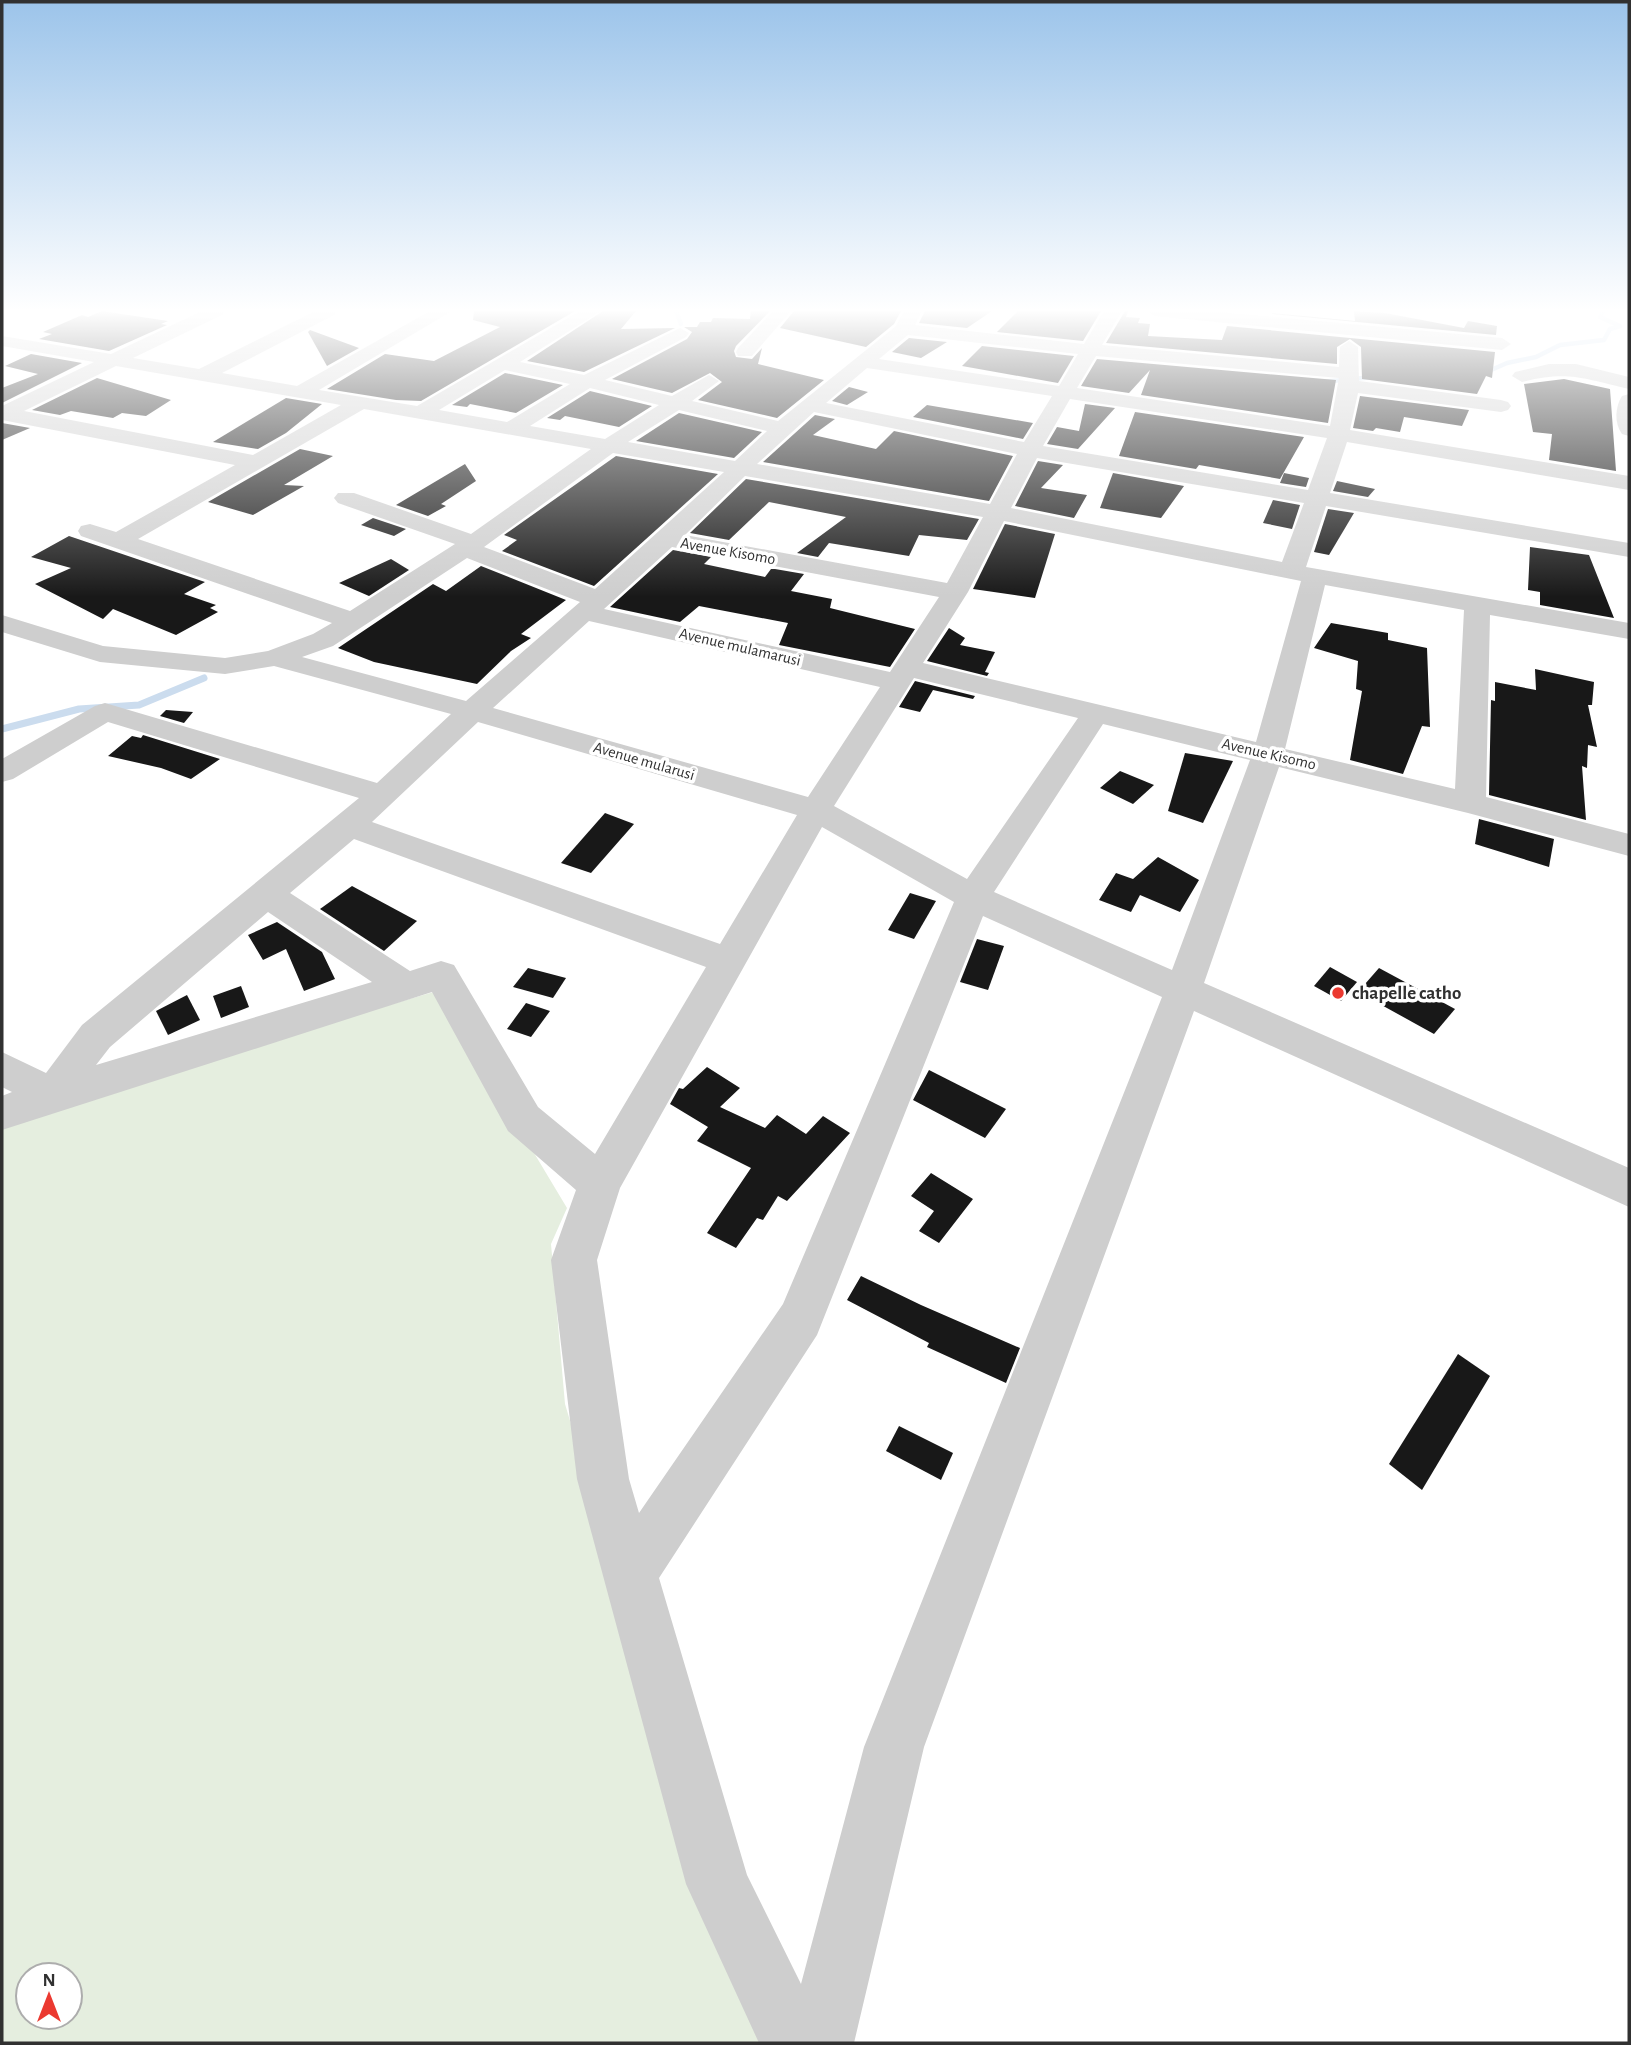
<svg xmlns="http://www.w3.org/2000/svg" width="1631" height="2045" viewBox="0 0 1631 2045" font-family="'Alegreya Sans',sans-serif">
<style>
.green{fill:#e5eedf;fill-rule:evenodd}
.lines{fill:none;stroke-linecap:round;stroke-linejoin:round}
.stream-far1{stroke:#cbdcee;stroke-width:4.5}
.stream{stroke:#cbdcee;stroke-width:7}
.building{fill:#181818}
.minor{fill:#cecece;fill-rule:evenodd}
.poi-dot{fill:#eb3930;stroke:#fff;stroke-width:2.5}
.labels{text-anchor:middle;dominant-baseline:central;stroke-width:7;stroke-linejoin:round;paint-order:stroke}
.far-street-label{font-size:16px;fill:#313131;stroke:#fff}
.poi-label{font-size:19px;font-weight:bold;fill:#313131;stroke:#fff;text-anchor:start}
</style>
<rect width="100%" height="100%" fill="#fff"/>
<path class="green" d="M 437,991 L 567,1208 L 551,1244 L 565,1404 L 636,1641 L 722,1808 L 801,2043 L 2,2043 L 2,1118 ZM 28,1975 L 70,1975 L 70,2017 L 28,2017 Z"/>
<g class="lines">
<g class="stream-far1">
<polyline points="676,311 681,324"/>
<polyline points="1482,374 1507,363 1536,357 1560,345 1604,340 1610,329 1620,326 1600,317 1603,311"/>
<polyline points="1321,382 1374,377"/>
</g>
<polyline class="stream" points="2,729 79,709 139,705 204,678"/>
</g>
<g class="building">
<polygon points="102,311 168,321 161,324 167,325 109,351 39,339 52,334 43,332 82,315 88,317"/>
<polygon points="474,311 575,311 421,401 396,400 327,389 385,354 434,361 500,327 473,320"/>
<polygon points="603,311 636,311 621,329 675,328 584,372 527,361"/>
<polygon points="751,311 770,311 736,346 734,351 736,357 752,359 762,348 758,364 824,380 777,418 698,400 722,382 710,373 672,393 612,379 687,339 692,332 684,327 697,327 700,322 711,322 713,318 750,319"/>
<polygon points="794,311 901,311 894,324 866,347 780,328"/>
<polygon points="925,311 992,311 967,328 919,323"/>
<polygon points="1018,311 1101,311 1083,341 997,332"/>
<polygon points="1125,311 1128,311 1126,317 1140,318 1138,323 1150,324 1148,336 1222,340 1227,326 1495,352 1492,378 1486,376 1477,394 1362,379 1361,347 1350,339 1337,347 1337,364 1106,343"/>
<polygon points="1354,311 1385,313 1464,328 1468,321 1497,326 1496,335 1272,314 1272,313 1355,321"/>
<polygon points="310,330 359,348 327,366 308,332"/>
<polygon points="909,338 947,342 921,358 892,352"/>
<polygon points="982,346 1074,356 1058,383 962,366"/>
<polygon points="31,354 82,363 2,403 2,388 38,374 5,366"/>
<polygon points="1097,359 1336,380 1328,423 1141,395 1150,370 1129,393 1081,386"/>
<polygon points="505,373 563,385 516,413 470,404 467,407 452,405"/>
<polygon points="97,378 171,400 146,416 122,413 113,418 71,411 60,415 32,410"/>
<polygon points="1564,379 1610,389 1616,471 1549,460 1552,434 1533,432 1524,384"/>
<polygon points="849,387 868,392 847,405 832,401"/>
<polygon points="590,391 652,406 619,427 565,416 560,420 547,418"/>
<polygon points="1360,396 1469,410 1462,426 1404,417 1400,432 1376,428 1373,431 1353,428"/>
<polygon points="286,398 322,404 286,433 258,449 213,442"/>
<polygon points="1085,404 1115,408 1078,449 1047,444 1057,427 1079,431"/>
<polygon points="927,405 1033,423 1023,439 913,417"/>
<polygon points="1135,412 1304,437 1280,479 1199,465 1196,469 1119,456"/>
<polygon points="679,413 762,432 734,458 636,441"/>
<polygon points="815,415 835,419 813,435 876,449 894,431 1013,456 989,501 763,462"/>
<polygon points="2,423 30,428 2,440"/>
<polygon points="300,449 333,456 284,485 304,486 253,515 208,502"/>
<polygon points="616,456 718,474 594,586 502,551 517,540 504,535"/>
<polygon points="1038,461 1063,465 1041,488 1087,495 1074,518 1015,506"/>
<polygon points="465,464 476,481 441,504 446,506 428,516 396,505"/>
<polygon points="1113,473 1184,486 1161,518 1100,508"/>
<polygon points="1284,473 1309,478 1306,487 1280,483"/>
<polygon points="746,479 979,519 967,540 919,535 909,556 829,543 818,557 797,553 846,517 769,502 729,540 690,533"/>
<polygon points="1337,481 1375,489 1368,497 1333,491"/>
<polygon points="1273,500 1300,505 1292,529 1263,523"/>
<polygon points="1328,509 1354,513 1329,555 1314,552"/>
<polygon points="373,518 406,529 394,536 361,525"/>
<polygon points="1005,524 1055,534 1035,598 973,589"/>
<polygon points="69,536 205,582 184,594 216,605 210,608 218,612 176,635 113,609 103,619 35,584 71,568 31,557"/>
<polygon points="1530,547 1589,555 1614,618 1540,605 1540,592 1528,590"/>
<polygon points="673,550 711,557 704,564 765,577 771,569 775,569 804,574 791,591 832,599 830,608 915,629 890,667 779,645 788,623 699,606 680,622 610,607"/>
<polygon points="391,559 409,570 369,596 339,583"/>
<polygon points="481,566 566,600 521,634 531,638 511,651 477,684 374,662 338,648 433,584 446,591"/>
<polygon points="1331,623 1388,633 1388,640 1427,648 1430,727 1422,726 1403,774 1350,760 1362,691 1356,689 1358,661 1314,648"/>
<polygon points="949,628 965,638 960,645 995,652 985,672 989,673 987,676 927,661"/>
<polygon points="1535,669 1594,682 1592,705 1588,705 1597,747 1588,745 1587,768 1582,766 1586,820 1489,795 1491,700 1495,701 1495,682 1536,690"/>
<polygon points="915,681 975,696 973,699 933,690 920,712 899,707"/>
<polygon points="166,710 193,712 184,723 160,716"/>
<polygon points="143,735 220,759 191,779 161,768 108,756 132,736 141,738"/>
<polygon points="1185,753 1233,761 1203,823 1168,811"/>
<polygon points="1120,771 1154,785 1133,804 1100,788"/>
<polygon points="605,813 634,824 591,873 561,863"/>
<polygon points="1479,819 1554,839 1549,867 1475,844"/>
<polygon points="1158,857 1199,880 1180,912 1140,895 1131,912 1099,900 1116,873 1133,879"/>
<polygon points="352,886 417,921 384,951 320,909"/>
<polygon points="910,893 936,901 914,939 888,930"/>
<polygon points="277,922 322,952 335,979 304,991 286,949 263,960 248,935"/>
<polygon points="977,939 1004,946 988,990 960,982"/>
<polygon points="1330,967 1357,982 1341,1001 1314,986"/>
<polygon points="528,968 566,978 553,998 513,987"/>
<polygon points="1379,968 1455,1009 1434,1034 1358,992"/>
<polygon points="241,986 249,1007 221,1018 213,996"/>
<polygon points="187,995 200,1020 168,1035 156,1011"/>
<polygon points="526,1003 550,1011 531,1037 507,1029"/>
<polygon points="707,1067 740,1088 720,1107 765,1128 777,1115 806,1134 823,1116 850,1133 787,1201 778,1196 763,1220 757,1218 736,1248 707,1233 751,1168 697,1141 708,1127 670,1104 679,1088 683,1089"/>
<polygon points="929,1070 1006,1109 985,1138 913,1100"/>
<polygon points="931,1173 973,1199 939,1243 919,1231 934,1211 911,1196"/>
<polygon points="861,1276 921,1305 1020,1348 1006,1383 927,1347 929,1343 847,1300"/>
<polygon points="1458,1354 1490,1376 1422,1490 1389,1464"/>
<polygon points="899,1426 953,1453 941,1480 886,1451"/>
</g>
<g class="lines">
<g class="minor">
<path d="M 202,311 L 225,311 L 222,315 L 133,358 L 199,369 L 315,311 L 337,311 L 334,315 L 222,373 L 297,386 L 430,311 L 452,311 L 319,390 L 417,406 L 580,311 L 601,311 L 520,362 L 584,375 L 680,328 L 689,333 L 686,337 L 605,380 L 672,396 L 709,375 L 719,381 L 692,401 L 778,421 L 896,326 L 904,311 L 922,311 L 915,325 L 1084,344 L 1104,311 L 1122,311 L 1102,345 L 1339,367 L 1340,347 L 1349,341 L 1358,347 L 1359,381 L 1501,400 L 1508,402 L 1511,406 L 1508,410 L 1501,412 L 1358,393 L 1350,430 L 1629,476 L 1629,490 L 1347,442 L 1330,493 L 1629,543 L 1629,557 L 1326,506 L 1306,567 L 1629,623 L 1629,639 L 1490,615 L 1486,797 L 1629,834 L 1629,856 L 1468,813 L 1279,767 L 1204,983 L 1629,1168 L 1629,1207 L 1194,1011 L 924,1747 L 854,2043 L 759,2043 L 686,1884 L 577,1479 L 551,1260 L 576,1190 L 508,1131 L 432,992 L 2,1130 L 2,1096 L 12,1092 L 2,1087 L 2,1052 L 46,1073 L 82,1025 L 359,798 L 108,722 L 13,779 L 2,782 L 2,759 L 95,706 L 105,703 L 377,783 L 451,714 L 274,666 L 225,674 L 100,662 L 2,632 L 2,615 L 103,646 L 225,658 L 268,651 L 313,634 L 332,623 L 81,536 L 78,531 L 81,526 L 90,524 L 116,532 L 235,465 L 2,420 L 2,406 L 94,362 L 2,346 L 2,336 L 111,354 ZM 908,335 L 1078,354 L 1059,386 L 879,359 ZM 1096,356 L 1339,378 L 1330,426 L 1077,388 ZM 116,366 L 341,405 L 253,455 L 24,411 ZM 867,368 L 1052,396 L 1024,442 L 826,403 ZM 505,370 L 570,384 L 507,422 L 439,410 ZM 590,388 L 659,405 L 605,439 L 530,426 ZM 1070,399 L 1327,438 L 1308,490 L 1043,446 ZM 364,409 L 591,449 L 471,534 L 354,493 L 338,493 L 334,498 L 338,503 L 455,544 L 350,611 L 138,539 ZM 679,410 L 767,431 L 735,461 L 628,442 ZM 814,412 L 1017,454 L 990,504 L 757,464 ZM 613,453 L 724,472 L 595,589 L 484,547 ZM 1037,458 L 1304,503 L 1282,562 L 1011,508 ZM 745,476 L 983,517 L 947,583 L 685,535 ZM 1004,521 L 1301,581 L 1256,742 L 923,663 L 968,592 ZM 672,547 L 939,597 L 890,672 L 604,609 ZM 467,558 L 580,602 L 466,701 L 302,657 L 333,646 ZM 1325,585 L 1464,610 L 1455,789 L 1285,749 ZM 589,621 L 880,687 L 808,797 L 493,708 ZM 914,678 L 1078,718 L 967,879 L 834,806 ZM 478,722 L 797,815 L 720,944 L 372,822 ZM 1103,724 L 1250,760 L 1172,970 L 994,892 ZM 822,827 L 954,902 L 783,1304 L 639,1513 L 629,1479 L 597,1260 L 620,1188 ZM 354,839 L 706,967 L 595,1154 L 538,1107 L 454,965 L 441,961 L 410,971 L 290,893 ZM 268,912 L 372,982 L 96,1065 L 110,1047 ZM 983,916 L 1162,997 L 864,1747 L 801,1984 L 747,1875 L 659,1578 L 817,1335 Z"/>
<polygon points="773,311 791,311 752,356 738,356 736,352 738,348"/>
<polygon points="1146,311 1209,311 1502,338 1511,344 1502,350 1155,316"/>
<path d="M 1549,364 L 1576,364 L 1629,377 L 1629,389 C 1585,379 1568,370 1522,382 L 1512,376 L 1515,372 Z"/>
<path d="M 1629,394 L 1629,436 L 1622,434 C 1614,423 1615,407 1622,396 Z"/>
</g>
</g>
<linearGradient id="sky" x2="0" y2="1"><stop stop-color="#9cc4ea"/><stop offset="0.52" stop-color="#fff"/><stop offset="1" stop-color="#fff" stop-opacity="0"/></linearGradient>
<rect width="1631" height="597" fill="url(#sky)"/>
<circle class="poi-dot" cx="1338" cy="993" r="7"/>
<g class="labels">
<g class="far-street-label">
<text transform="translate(728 551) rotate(10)">Avenue Kisomo</text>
<text transform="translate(740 647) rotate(13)">Avenue mulamarusi</text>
<text transform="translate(1269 754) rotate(13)">Avenue Kisomo</text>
<text transform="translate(644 761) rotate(16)">Avenue mularusi</text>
</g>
<g class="poi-label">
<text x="1352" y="993">chapelle catho</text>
</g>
</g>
<rect width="1631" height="2045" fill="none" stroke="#313131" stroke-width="7"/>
<g transform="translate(49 1996)"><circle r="33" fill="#ffffff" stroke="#adadad" stroke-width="2"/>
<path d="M0-5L12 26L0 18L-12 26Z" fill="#eb3930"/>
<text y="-10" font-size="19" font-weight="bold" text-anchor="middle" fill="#313131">N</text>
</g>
</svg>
